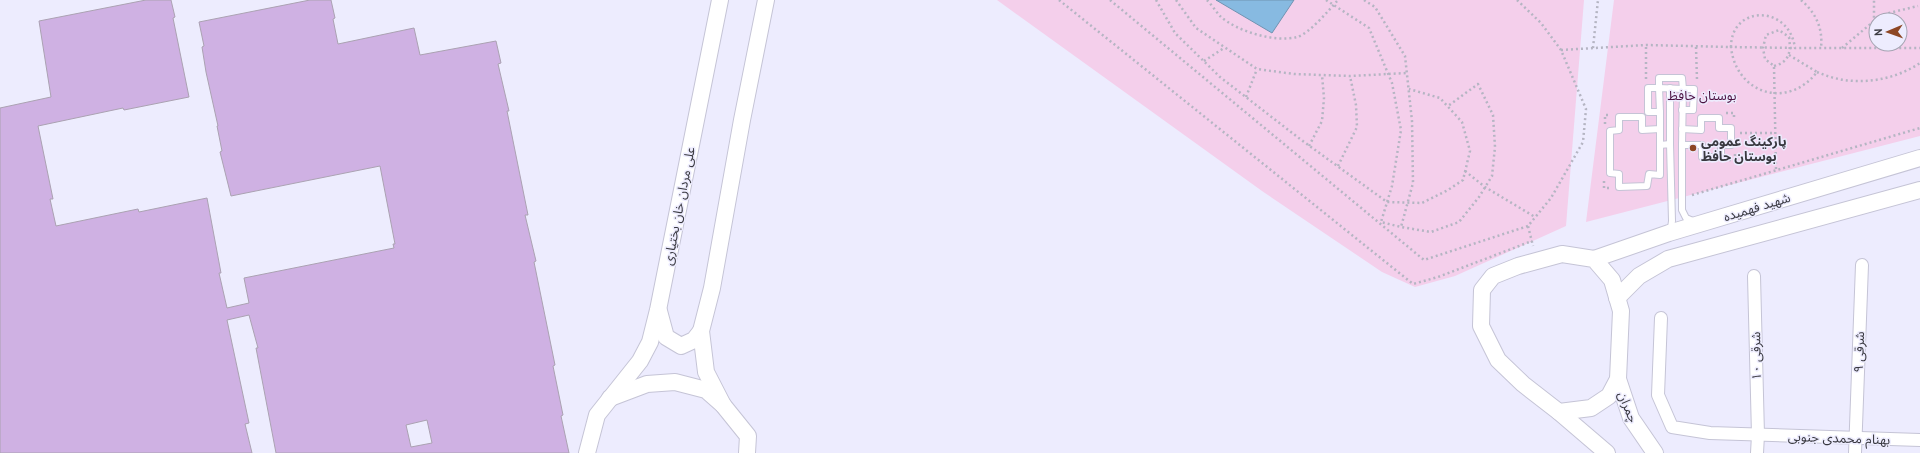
<svg xmlns="http://www.w3.org/2000/svg" width="1920" height="453" viewBox="0 0 1920 453" font-family="'PT Sans','Noto Sans Arabic',sans-serif">
<style>
.green{fill:#f4cfeb;fill-rule:evenodd}
.water{fill:#87bae1;stroke:#7093b1}
.building{fill:#cfb1e3;stroke:#aba2b2;fill-rule:evenodd}
.lines{fill:none;stroke-linecap:round;stroke-linejoin:round}
.lane-casing{stroke:#c5c4d6;stroke-width:8}
.street-casing{stroke:#c5c4d6;stroke-width:14}
.secondary-casing{stroke:#c5c4d6;stroke-width:18}
.path{stroke:#b5b5c3;stroke-width:2.5;stroke-dasharray:2 3;stroke-linecap:butt}
.lane{stroke:#fff;stroke-width:6}
.street{stroke:#fff;stroke-width:12}
.secondary{stroke:#fff;stroke-width:16}
.poi-dot{fill:#8d4624;stroke:#edecfe;stroke-width:1.5}
.labels{text-anchor:middle;dominant-baseline:central;stroke-width:3;stroke-linejoin:round;paint-order:stroke}
.park-label{font-size:13px;fill:#4a1041;stroke:#edecfe}
.poi-label{font-size:13px;font-weight:bold;fill:#393940;stroke:#edecfe;text-anchor:start}
.street-label{font-size:13px;fill:#393940;stroke:#edecfe}
</style>
<rect width="100%" height="100%" fill="#edecfe"/>
<g class="green">
<polygon points="997,0 1584,0 1566,226 1455,276 1415,287 1382,272 1262,191"/>
<path d="M 1614,0 L 1920,0 L 1920,136 L 1586,222 ZM 1876,20 L 1900,20 L 1900,44 L 1876,44 Z"/>
</g>
<polygon class="water" points="1216,0 1294,0 1272,33"/>
<path class="building" d="M 146,0 L 171,0 L 175,17 L 173,18 L 189,97 L 124,110 L 123,108 L 38,126 L 53,199 L 50,199 L 56,226 L 138,209 L 139,212 L 207,198 L 221,273 L 219,273 L 227,308 L 249,303 L 244,278 L 394,248 L 393,244 L 395,244 L 380,166 L 231,196 L 220,152 L 222,151 L 217,126 L 218,126 L 206,72 L 202,47 L 204,46 L 199,22 L 310,0 L 331,0 L 335,18 L 333,19 L 338,44 L 414,28 L 420,55 L 496,41 L 501,63 L 498,64 L 509,111 L 507,111 L 528,215 L 525,215 L 536,261 L 534,262 L 555,365 L 553,366 L 563,415 L 561,416 L 569,453 L 276,453 L 256,348 L 258,348 L 249,315 L 227,320 L 249,423 L 245,424 L 252,453 L 0,453 L 0,108 L 51,97 L 39,21 ZM 427,420 L 432,443 L 411,447 L 406,425 Z"/>
<g class="lines">
<defs>
<g id="lane">
<polyline points="1670,88 1670,144"/>
<polyline points="1660,112 1659,88 1683,89 1682,145"/>
<polyline points="1660,129 1660,145"/>
<polyline points="1682,129 1701,130 1701,118 1719,118 1719,128 1731,128 1731,145 1721,145 1721,157 1702,157 1702,145 1682,145 1682,210 1686,218 1695,222"/>
<polyline points="1669,231 1671,228 1672,221 1670,144 1660,145 1660,175 1649,174 1647,186 1619,187 1619,174 1610,173 1610,131 1619,130 1619,117 1642,117 1642,130 1660,129 1660,112 1648,112 1648,88 1659,88 1659,78 1682,78 1683,89 1694,89 1693,110 1682,110"/>
</g>
<g id="street">
<polyline points="1754,276 1758,435 1757,453"/>
<polyline points="1661,318 1658,395 1672,427 1710,433 1920,440"/>
<polyline points="1855,453 1862,265"/>
</g>
<g id="secondary">
<polygon points="1562,254 1594,259 1612,280 1621,311 1618,379 1609,396 1591,408 1559,412 1523,384 1498,360 1481,326 1482,290 1493,276 1518,266"/>
<polyline points="1594,259 1669,233 1920,158"/>
<polyline points="1617,298 1639,276 1668,259 1920,190"/>
<polyline points="659,311 666,337 681,346 694,340 701,331"/>
<polyline points="1618,379 1631,418 1655,453"/>
<polyline points="610,398 647,384 675,382 706,390 723,405 748,436 747,453"/>
<polyline points="723,405 706,372 701,331 712,288 742,120 766,0"/>
<polyline points="1559,412 1607,453"/>
<polyline points="587,453 597,415 640,361 650,342 658,310 720,0"/>
</g>
</defs>
<use href="#lane" class="lane-casing"/>
<use href="#street" class="street-casing"/>
<use href="#secondary" class="secondary-casing"/>
<g class="path">
<polyline points="1059,0 1413,284 1438,277 1532,241"/>
<polyline points="1110,0 1424,260 1528,226"/>
<polyline points="1156,0 1175,33 1220,77 1300,139 1387,202 1422,203 1448,190 1463,180 1470,151 1462,122 1440,98 1409,89"/>
<polyline points="1176,0 1196,28 1257,69 1294,74 1350,76 1407,73"/>
<path d="M 1207,0 C 1212,5 1216,12 1221,17 C 1237,31 1275,43 1297,37 C 1309,34 1329,10 1338,0"/>
<polyline points="1326,0 1369,28 1392,83 1401,130 1392,186 1381,222 1401,227 1431,232 1459,222 1479,197 1492,176 1495,147 1493,115 1478,84 1448,106"/>
<polyline points="1364,0 1375,7 1405,56 1412,121 1413,183 1401,227"/>
<polyline points="1517,0 1541,23 1561,50 1586,109 1583,142 1551,198 1528,226 1533,246"/>
<path d="M 1801,0 C 1816,13 1823,28 1821,48"/>
<polyline points="1875,20 1889,13 1918,6"/>
<polyline points="1696,47 1697,80"/>
<polyline points="1593,48 1598,0"/>
<polyline points="1842,48 1874,21 1874,0"/>
<path d="M 1561,50 L 1646,45 L 1731,47 C 1731,5 1789,4 1795,48 L 1920,48"/>
<path d="M 1789,55 L 1817,72 C 1788,110 1736,94 1731,47 L 1795,48"/>
<polyline points="1204,61 1224,48"/>
<path d="M 1774,66 C 1790,62 1791,51 1789,37 L 1779,30 L 1766,35 L 1763,48 L 1765,59 L 1774,66 L 1776,170"/>
<path d="M 1817,72 C 1850,87 1890,83 1920,63"/>
<polyline points="1646,79 1646,45"/>
<polyline points="1246,97 1257,69"/>
<polyline points="1726,113 1734,113 1734,120"/>
<polyline points="1605,124 1605,115 1611,115"/>
<polyline points="1740,133 1775,133"/>
<polyline points="1309,146 1322,121 1324,98 1322,75"/>
<polyline points="1729,160 1735,160 1735,153"/>
<polyline points="1338,166 1357,127 1356,105 1350,76"/>
<polyline points="1465,171 1485,187 1535,217"/>
<polyline points="1604,181 1604,188 1610,188"/>
<polyline points="1692,195 1920,128"/>
</g>
<use href="#lane" class="lane"/>
<use href="#street" class="street"/>
<use href="#secondary" class="secondary"/>
</g>
<circle class="poi-dot" cx="1693" cy="148" r="4"/>
<g class="labels">
<g class="park-label">
<text x="1702" y="95">بوستان حافظ</text>
</g>
<g class="poi-label">
<text x="1701" y="141">پارکینگ عمومی<tspan x="1701" dy="15">بوستان حافظ</tspan></text>
</g>
<g class="street-label">
<text transform="translate(679 206) rotate(-79)">علی مردان خان بختیاری</text>
<text transform="translate(1757 207) rotate(-17)">شهید فهمیده</text>
<text transform="translate(1859 352) rotate(-88)">۹ شرقی</text>
<text transform="translate(1756 356) rotate(-91)">۱۰ شرقی</text>
<text transform="translate(1628 407) rotate(68)">چمران</text>
<text transform="translate(1839 438) rotate(2)">بهنام محمدی جنوبی</text>
</g>
</g>
<g transform="translate(1888 32) rotate(268)"><circle r="19" fill="#edecfe" stroke="#a5a4b2"/>
<path d="M0-3L7 15L0 10L-7 15Z" fill="#8d4624"/>
<text y="-6" font-size="11" font-weight="bold" text-anchor="middle" fill="#393940">N</text>
</g>
</svg>
